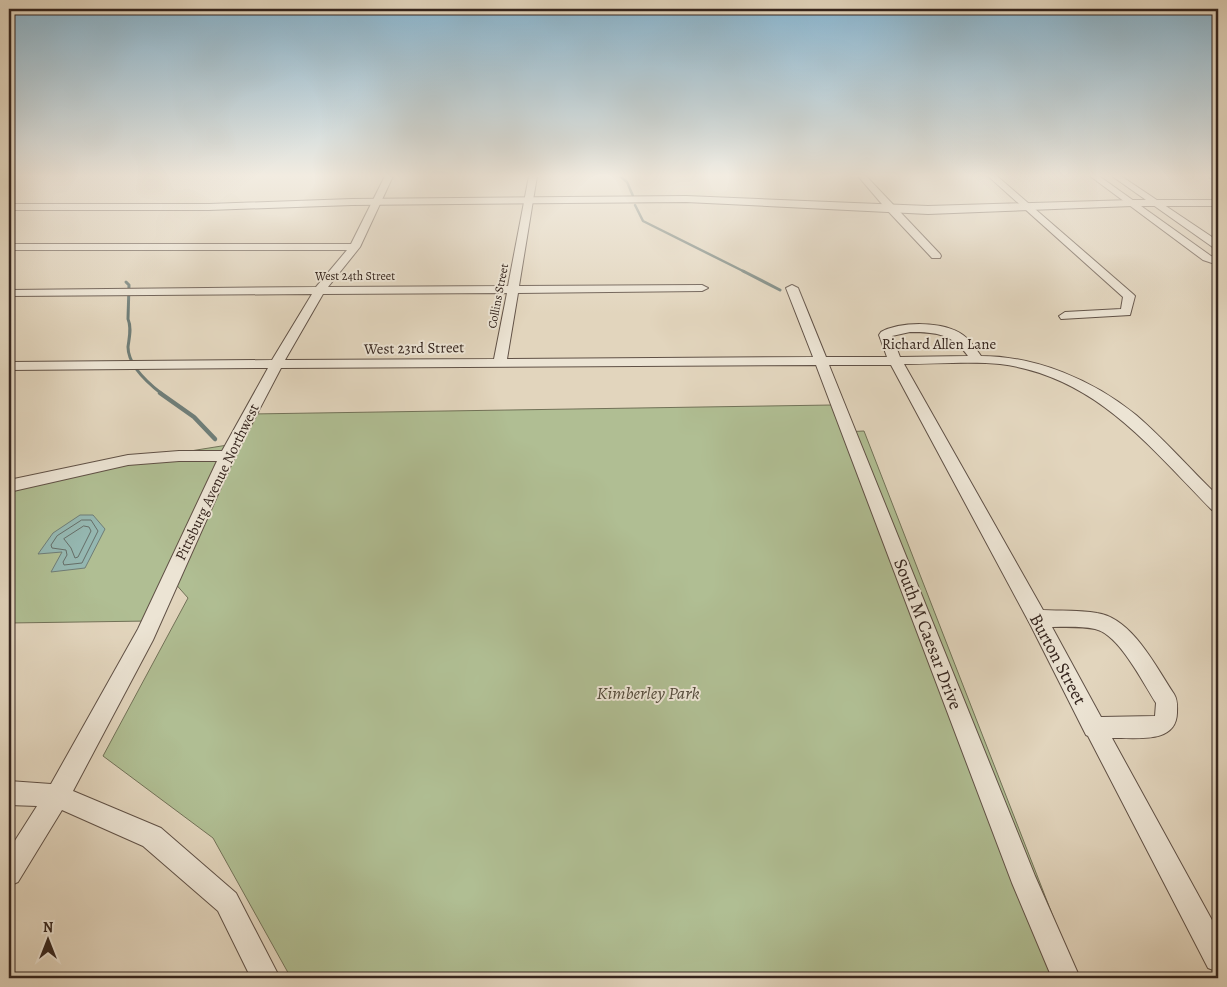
<svg xmlns="http://www.w3.org/2000/svg" width="1227" height="987" viewBox="0 0 1227 987" font-family="Alegreya,serif">
<style>
.green{fill:#b0be93;stroke:#727258}
.water{fill:#95b8b2;stroke:#6f7d77}
.lines{fill:none;stroke-linecap:round;stroke-linejoin:round}
.shore{stroke:#656e68;stroke-width:1}
.stream-far2{stroke:#6f7d77;stroke-width:2.5}
.stream-far1{stroke:#6f7d77;stroke-width:3}
.stream{stroke:#6f7d77;stroke-width:4.5}
.minor-casing{stroke:#605146;stroke-width:2}
.tertiary-casing{stroke:#605146;stroke-width:2}
.minor{fill:#ece4d4;fill-rule:evenodd}
.tertiary{fill:#ece4d4;fill-rule:evenodd}
.labels{text-anchor:middle;dominant-baseline:central;stroke-width:4;stroke-linejoin:round;paint-order:stroke}
.far-street-label{font-size:12px;fill:#35251e;stroke:#ece4d4}
.street-label{font-size:15px;fill:#35251e;stroke:#ece4d4}
.near-street-label{font-size:18px;fill:#35251e;stroke:#ece4d4}
.near-park-label{font-size:18px;font-style:italic;fill:#544b3b;stroke:#ece4d4}
</style>
<rect width="100%" height="100%" fill="#e2d5bd"/>
<filter id="stains"><feTurbulence type="fractalNoise" baseFrequency=".004" numOctaves="4"/><feColorMatrix values="0 0 0 0 .2 0 0 0 0 .09 0 0 0 0 .02 0 0 0 .5 -.17"/></filter>
<radialGradient id="worn" r=".72"><stop offset=".6" stop-color="#630" stop-opacity="0"/><stop offset="1" stop-color="#630" stop-opacity=".3"/></radialGradient>
<polygon class="green" points="832,405 843,432 864,431 1077,978 291,978 213,838 103,756 188,598 173,581 150,621 9,623 9,480 234,444 251,414"/>
<polygon class="water" points="80,515 93,515 105,529 85,568 51,572 62,552 38,554 53,533"/>
<g class="lines">
<g class="shore">
<polygon points="82,520 91,520 98,531 82,563 64,565 63,562 67,555 66,550 52,548 51,545 57,536"/>
<polygon points="84,526 89,527 91,531 78,557 75,558 71,548 64,539"/>
</g>
<g class="stream-far2">
<polyline points="620,176 627,182 633,196"/>
<polyline points="635,205 643,221 745,272"/>
</g>
<g class="stream-far1">
<polyline points="743,271 780,290"/>
<path d="M 126,282 L 129,285 L 128,319 C 132,328 129,338 128,347 C 128,365 149,384 162,394"/>
</g>
<polyline class="stream" points="160,393 194,417 215,439"/>
<defs>
<g id="minor">
<path d="M 385,176 L 393,176 L 360,247 L 328,287 L 508,286 L 529,176 L 537,176 L 519,286 L 702,285 L 708,288 L 702,291 L 518,293 L 507,359 L 813,357 L 786,288 L 792,285 L 798,288 L 826,357 L 887,357 L 879,335 L 881,332 C 901,321 944,321 963,335 C 970,340 976,349 981,356 C 1036,356 1093,380 1136,415 C 1165,440 1191,470 1218,496 L 1218,512 L 1212,510 C 1149,446 1095,376 1000,364 C 972,361 933,364 904,364 L 1043,610 C 1060,611 1079,610 1097,613 C 1132,618 1156,667 1174,694 C 1178,701 1177,706 1177,713 C 1176,745 1135,737 1112,738 L 1218,931 L 1218,972 L 1208,968 L 1088,736 L 1086,735 L 1030,624 L 891,365 L 829,365 L 1035,876 L 1080,978 L 1052,978 L 1012,883 L 816,365 L 281,368 L 235,456 L 153,640 L 73,791 L 161,828 L 236,893 L 280,978 L 251,978 L 218,911 L 143,846 L 62,810 L 18,882 L 9,886 L 9,850 L 37,806 L 9,805 L 9,781 L 51,784 L 138,629 L 217,461 L 179,461 L 128,465 L 9,492 L 9,480 L 128,455 L 179,451 L 222,451 L 268,368 L 9,370 L 9,362 L 272,360 L 312,294 L 9,296 L 9,290 L 316,287 L 347,250 L 9,250 L 9,244 L 351,244 ZM 507,293 L 494,359 L 285,360 L 323,294 ZM 910,332 C 937,332 952,334 968,356 L 900,357 L 892,336 ZM 1052,627 C 1066,627 1081,626 1095,629 C 1119,634 1143,683 1156,703 L 1155,716 L 1101,717 Z"/>
<polygon points="858,176 866,176 940,254 941,256 940,258 932,258 887,210"/>
<polygon points="988,176 997,176 1133,294 1135,296 1130,315 1061,319 1059,316 1065,312 1121,309 1123,297"/>
<polygon points="1090,176 1099,176 1211,256 1218,258 1218,265 1203,260"/>
<polygon points="1112,176 1121,176 1218,241 1218,249 1214,248"/>
<polygon points="1209,176 1218,176 1218,181 1210,178"/>
</g>
<polygon id="tertiary" points="686,196 928,206 1132,200 1218,200 1218,206 1132,206 928,214 686,202 352,205 209,210 9,210 9,204 209,204 352,199"/>
</defs>
<use href="#minor" class="minor-casing"/>
<use href="#tertiary" class="tertiary-casing"/>
<use href="#minor" class="minor"/>
<use href="#tertiary" class="tertiary"/>
</g>
<linearGradient id="sky" x2="0" y2="1"><stop stop-color="#87b6d2"/><stop offset="0.56" stop-color="#f2ece1"/><stop offset="1" stop-color="#f2ece1" stop-opacity="0"/></linearGradient>
<rect width="1227" height="314" fill="url(#sky)"/>
<g class="labels">
<g class="far-street-label">
<text x="355" y="276">West 24th Street</text>
<text transform="translate(498 296) rotate(-79)">Collins Street</text>
</g>
<g class="street-label">
<text x="939" y="344">Richard Allen Lane</text>
<text transform="translate(414 348) rotate(-1)">West 23rd Street</text>
<text transform="translate(217 482) rotate(-64)">Pittsburg Avenue Northwest</text>
</g>
<g class="near-street-label">
<text transform="translate(928 634) rotate(69)">South M Caesar Drive</text>
<text transform="translate(1058 659) rotate(62)">Burton Street</text>
</g>
<g class="near-park-label">
<text x="648" y="693">Kimberley Park</text>
</g>
</g>
<rect width="1227" height="987" fill="none" stroke="#e2d5bd" stroke-width="30"/>
<rect x="10" y="10" width="1207" height="967" fill="none" stroke="#35251e" stroke-width="2.5"/>
<rect x="15" y="15" width="1197" height="957" fill="none" stroke="#35251e"/>
<g transform="translate(48 940)" stroke="#ece4d4" stroke-width="4" paint-order="stroke">
<path d="M0-4L9 19L0 12L-9 19Z" fill="#35251e"/>
<text y="-8" font-size="14" font-weight="bold" text-anchor="middle" fill="#35251e">N</text>
</g>
<rect width="100%" height="100%" filter="url(#stains)"/>
<rect width="100%" height="100%" fill="url(#worn)"/>
</svg>
